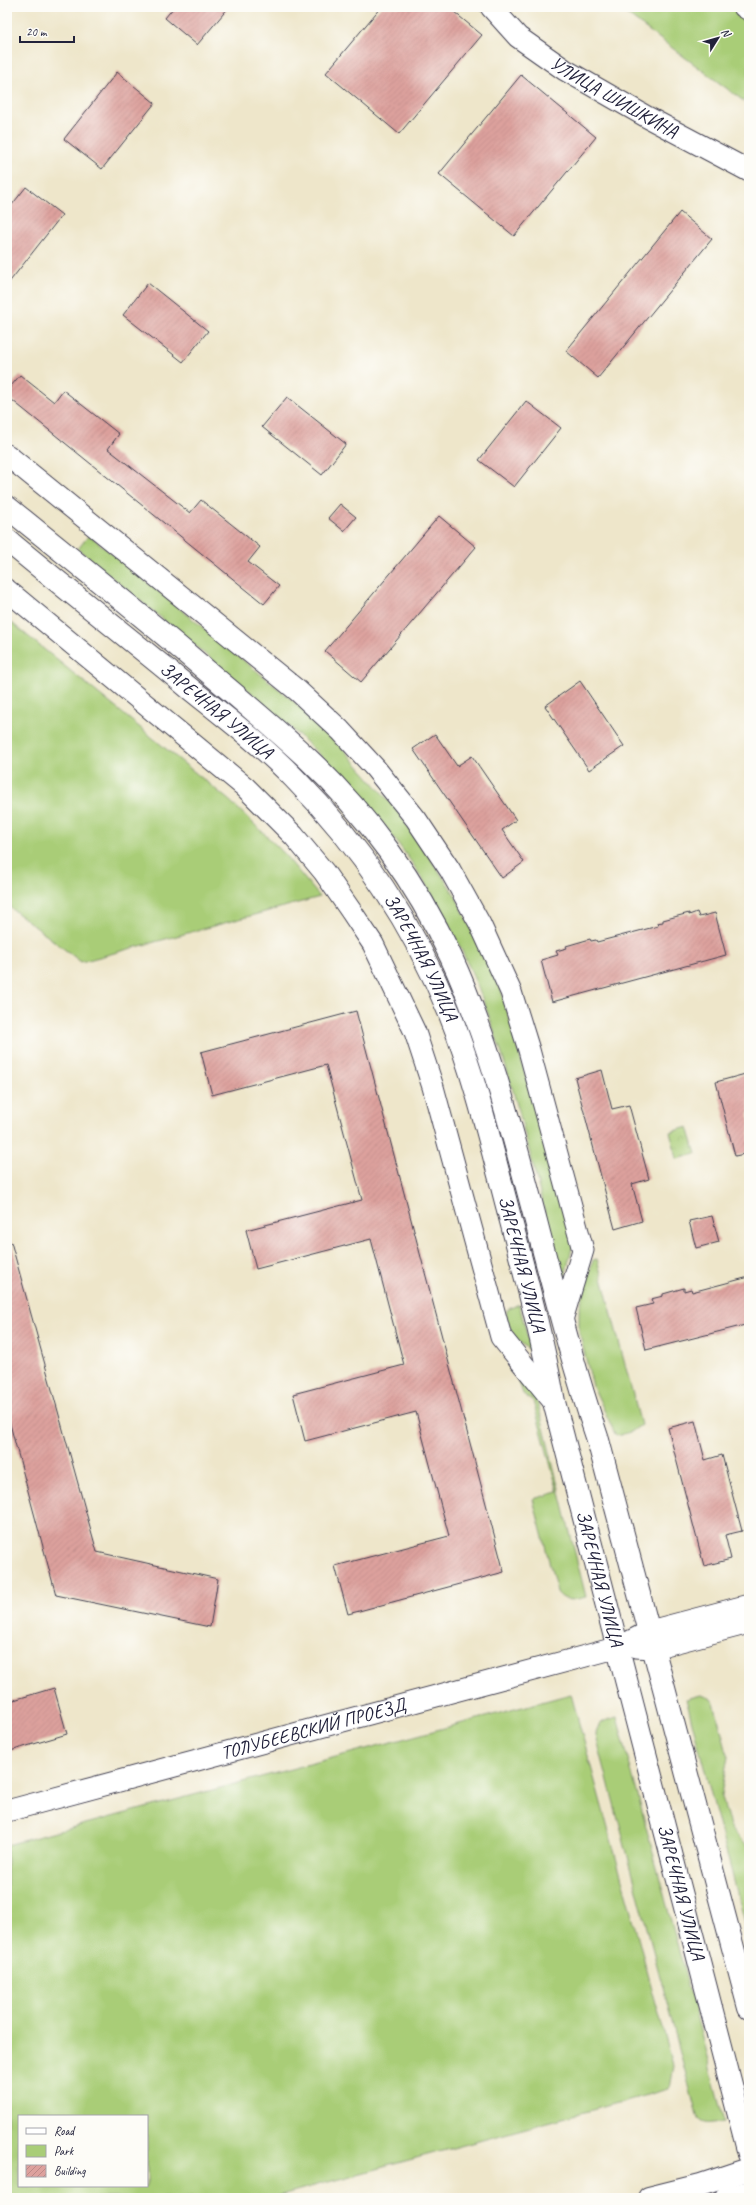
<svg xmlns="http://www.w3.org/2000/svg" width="756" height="2205" viewBox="0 0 756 2205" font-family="Caveat,sans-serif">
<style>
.green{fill:#a9cd77;stroke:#667859;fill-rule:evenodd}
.park{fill:url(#park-crowns);stroke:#667859}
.building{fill:url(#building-hatch)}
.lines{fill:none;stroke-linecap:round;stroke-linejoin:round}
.minor-casing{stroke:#413f50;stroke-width:23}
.tertiary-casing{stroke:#413f50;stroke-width:24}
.primary-casing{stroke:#413f50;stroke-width:24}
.minor{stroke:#fff;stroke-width:21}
.tertiary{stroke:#fff;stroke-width:22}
.primary{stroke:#fff;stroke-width:22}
.labels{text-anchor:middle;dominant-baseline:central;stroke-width:3;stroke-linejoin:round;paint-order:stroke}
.street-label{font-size:19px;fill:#22223b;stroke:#fdfcf7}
</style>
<defs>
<pattern id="park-crowns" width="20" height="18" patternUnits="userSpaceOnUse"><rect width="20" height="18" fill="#a9cd77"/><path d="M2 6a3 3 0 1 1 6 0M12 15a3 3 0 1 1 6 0" fill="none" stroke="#91b068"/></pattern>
<pattern id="building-hatch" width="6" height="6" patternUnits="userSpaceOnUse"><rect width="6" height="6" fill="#dda19d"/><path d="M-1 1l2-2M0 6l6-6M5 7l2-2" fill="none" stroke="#bd8a88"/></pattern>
</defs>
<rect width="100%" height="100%" fill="#fdfcf7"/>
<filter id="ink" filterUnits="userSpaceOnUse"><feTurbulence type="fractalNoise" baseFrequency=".025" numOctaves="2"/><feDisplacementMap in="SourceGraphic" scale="8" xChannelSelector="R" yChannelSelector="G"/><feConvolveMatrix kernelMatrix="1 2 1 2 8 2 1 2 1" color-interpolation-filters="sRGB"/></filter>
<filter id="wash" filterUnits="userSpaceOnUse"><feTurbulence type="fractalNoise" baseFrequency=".012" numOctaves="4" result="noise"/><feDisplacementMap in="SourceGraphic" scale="16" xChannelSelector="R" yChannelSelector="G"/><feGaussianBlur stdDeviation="0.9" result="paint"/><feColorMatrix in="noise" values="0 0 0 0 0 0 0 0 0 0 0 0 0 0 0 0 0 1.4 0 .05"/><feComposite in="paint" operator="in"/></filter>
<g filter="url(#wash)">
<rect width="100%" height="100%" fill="#eee6ca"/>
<g class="green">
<polygon points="617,7 749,7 749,105"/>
<path d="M 89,535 L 291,699 L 333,737 L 398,811 L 455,895 L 501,989 L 573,1244 L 565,1276 L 561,1275 C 532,1167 510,1053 462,951 C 404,825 315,745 211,659 C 166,622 122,586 78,549 Z"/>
<polygon points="7,619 230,801 279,848 320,897 81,962 7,905"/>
<polygon points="597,1259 641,1425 631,1432 616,1436 593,1386 579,1332 579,1310 593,1260"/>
<path d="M 519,1304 L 530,1346 L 529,1349 C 516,1342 504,1324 507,1310 Z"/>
<path d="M 519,1374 L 532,1387 L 537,1400 L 586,1597 C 574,1600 565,1603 557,1592 L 533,1499 L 558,1492 L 533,1401 L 523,1394 L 517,1376 Z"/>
<path d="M 571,1694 L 673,2065 L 669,2089 L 270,2198 L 7,2198 L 7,1845 ZM 19,2116 L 147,2116 L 147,2186 L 19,2186 Z"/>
<polygon points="701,1695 710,1698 714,1703 728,1757 721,1794 730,1826 749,1849 749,1938 686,1699"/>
<path d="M 617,1717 L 724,2121 C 713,2123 703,2127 697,2116 L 596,1736 C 596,1722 606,1720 617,1717 Z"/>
</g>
<polygon class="park" points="688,1127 696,1154 677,1159 670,1132"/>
<g id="blocks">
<g class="building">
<polygon points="174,7 229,7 197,45 165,18"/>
<polygon points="381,7 448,7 482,35 399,134 326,73"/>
<polygon points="117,72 155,103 102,169 64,139"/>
<polygon points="521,75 596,137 514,236 439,174"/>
<polygon points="26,187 62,215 7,285 7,211"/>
<polygon points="680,212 712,239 598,378 566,351"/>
<polygon points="148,283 208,331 183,362 123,315"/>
<polygon points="20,375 54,402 63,390 119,434 108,449 190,513 201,500 260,547 248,562 279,586 264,604 7,396 7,391"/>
<polygon points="287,397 346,444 322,475 262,427"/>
<polygon points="526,401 561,428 514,487 479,460"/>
<polygon points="340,504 356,517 344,531 328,518"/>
<polygon points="439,516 476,547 361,682 325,651"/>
<polygon points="580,681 624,746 589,770 545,706"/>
<polygon points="435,734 457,766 472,756 516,820 502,830 524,862 502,878 413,749"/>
<polygon points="697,912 699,917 715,913 726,955 552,1002 541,960 558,955 556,951 567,948 566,946 590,939 591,941 596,940 597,942 658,926 657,923 663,922 663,920 689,913 689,915"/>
<polygon points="356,1011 504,1572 348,1614 335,1566 449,1536 416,1412 305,1441 293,1394 404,1365 371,1239 256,1269 246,1230 362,1200 326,1065 212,1095 201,1052"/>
<polygon points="602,1070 612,1109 629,1105 649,1179 632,1184 642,1221 615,1229 575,1078"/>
<polygon points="749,1073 749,1153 735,1156 716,1082"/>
<polygon points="712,1216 719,1242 696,1248 689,1221"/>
<polygon points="11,1242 97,1552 218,1579 210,1627 56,1595 7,1413 7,1243"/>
<polygon points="749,1277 749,1324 646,1350 636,1308 653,1304 651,1299 663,1296 663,1294 684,1288 684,1291 691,1289 692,1292"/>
<polygon points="695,1421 705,1460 722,1455 742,1531 725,1535 731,1559 704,1566 668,1428"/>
<polygon points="54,1688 67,1734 7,1752 7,1702"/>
</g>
</g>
</g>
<g filter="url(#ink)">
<use href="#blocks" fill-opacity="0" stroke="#413f50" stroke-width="1"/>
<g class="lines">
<defs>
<g id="minor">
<path id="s1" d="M 491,7 L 518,37 L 565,70 L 647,117 L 749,171"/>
<polyline points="744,7 749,10"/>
<polyline points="7,455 298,691 340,730 375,768 416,819 450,870 480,924 511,992 529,1050 583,1250 562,1320"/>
<polyline points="7,590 245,787 294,836 324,872 351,911 373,944 415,1032 433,1087 501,1337 554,1402"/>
<polyline points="635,1647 654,1648 749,1623"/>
<path id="s2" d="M 7,1811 L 619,1647 L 650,1631 L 749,1605"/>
</g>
<g id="tertiary">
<path d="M 7,507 C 74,561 142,615 207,671 C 241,700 275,728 307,758 C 366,813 417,883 451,957 C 476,1011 494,1068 510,1125 C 540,1230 563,1337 598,1440 L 749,2008"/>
<path id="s3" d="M 7,540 C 67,590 129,638 189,688 C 225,717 262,745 294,778 C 360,845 413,924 449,1012 C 474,1074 490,1141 507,1206 C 524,1271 542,1336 554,1402 L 749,2154"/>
</g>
<g id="primary">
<polyline points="649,2198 701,2185 749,2169"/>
<polyline points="727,2198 749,2192"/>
</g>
</defs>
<use href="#minor" class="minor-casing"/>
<use href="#tertiary" class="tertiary-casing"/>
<use href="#primary" class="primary-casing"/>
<use href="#minor" class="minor"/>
<use href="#tertiary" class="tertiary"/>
<use href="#primary" class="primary"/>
</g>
</g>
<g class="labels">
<g class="street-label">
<text stroke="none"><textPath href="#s1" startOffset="154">УЛИЦА ШИШКИНА</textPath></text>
<text stroke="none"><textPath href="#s3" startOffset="270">ЗАРЕЧНАЯ УЛИЦА</textPath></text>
<text stroke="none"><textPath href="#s3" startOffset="594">ЗАРЕЧНАЯ УЛИЦА</textPath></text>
<text stroke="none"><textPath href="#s3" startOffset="918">ЗАРЕЧНАЯ УЛИЦА</textPath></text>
<text stroke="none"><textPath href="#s3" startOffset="1242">ЗАРЕЧНАЯ УЛИЦА</textPath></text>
<text stroke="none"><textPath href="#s2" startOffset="317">ТОЛУБЕЕВСКИЙ ПРОЕЗД</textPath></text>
<text stroke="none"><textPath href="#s3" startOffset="1566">ЗАРЕЧНАЯ УЛИЦА</textPath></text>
</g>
</g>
<rect width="756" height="2205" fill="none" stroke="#fdfcf7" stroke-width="24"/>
<rect x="18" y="2115" width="130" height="72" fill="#fdfcf7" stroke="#a5a5ac"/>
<rect x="26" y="2128" width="20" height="6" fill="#ffffff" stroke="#a5a5ac"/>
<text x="54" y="2135" font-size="12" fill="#22223b">Road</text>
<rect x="26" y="2145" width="20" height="12" fill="#a9cd77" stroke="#a5a5ac"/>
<text x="54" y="2155" font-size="12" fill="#22223b">Park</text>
<rect x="26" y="2165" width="20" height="12" fill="url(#building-hatch)" stroke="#a5a5ac"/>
<text x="54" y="2175" font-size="12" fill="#22223b">Building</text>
<g transform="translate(718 38) rotate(53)" stroke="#fdfcf7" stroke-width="3" paint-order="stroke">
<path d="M0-3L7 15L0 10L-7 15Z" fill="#22223b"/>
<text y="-6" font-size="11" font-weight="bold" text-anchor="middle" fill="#22223b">N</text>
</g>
<path d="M20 36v6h54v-6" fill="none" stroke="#22223b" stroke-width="2"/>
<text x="26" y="36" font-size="12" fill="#22223b" stroke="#fdfcf7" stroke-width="3" paint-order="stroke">20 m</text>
</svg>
